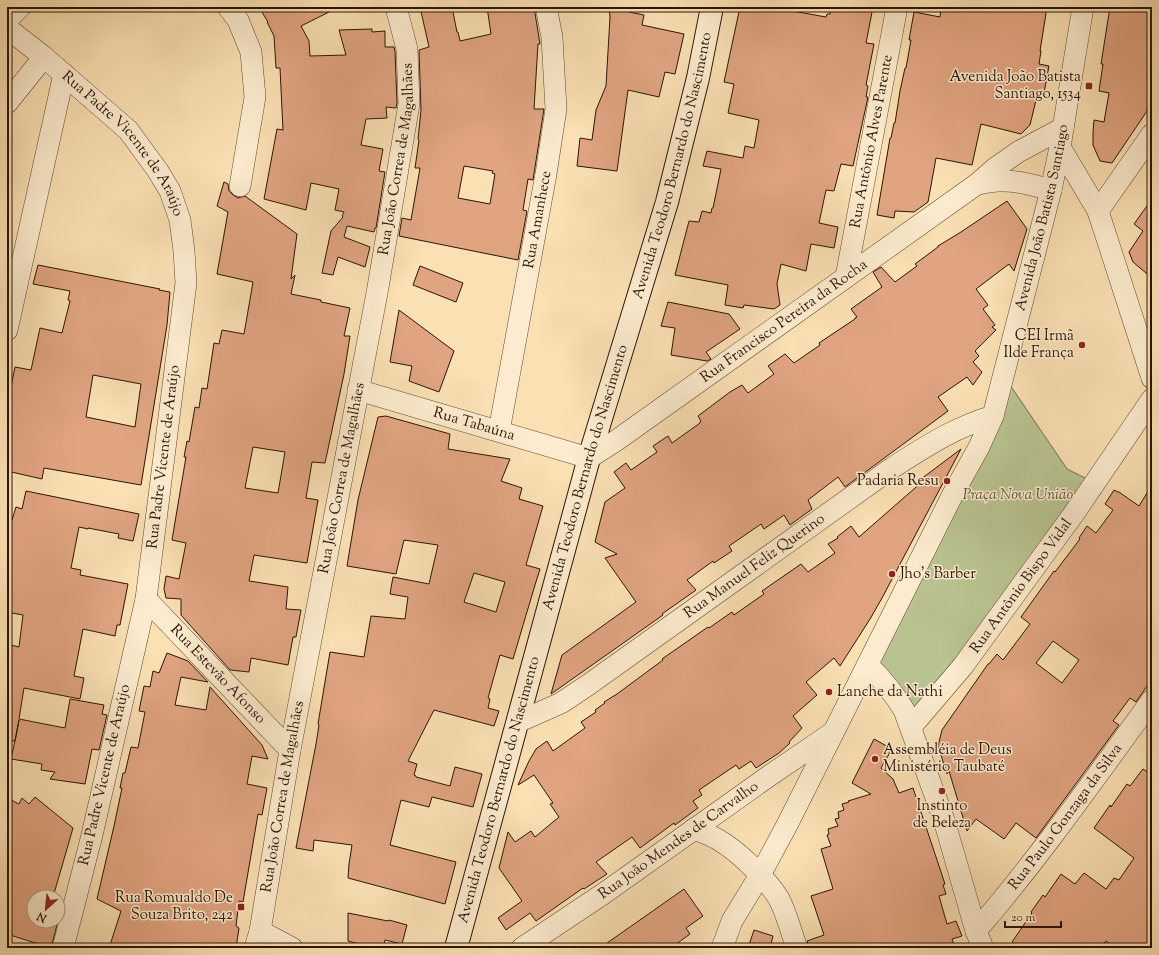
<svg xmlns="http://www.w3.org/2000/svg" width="1159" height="955" viewBox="0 0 1159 955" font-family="'Sorts Mill Goudy',serif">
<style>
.park{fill:#b9c391;stroke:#726c4b}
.building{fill:#e0a481;stroke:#2c1405;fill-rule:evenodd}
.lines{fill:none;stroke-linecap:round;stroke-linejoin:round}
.street-casing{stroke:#604730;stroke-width:22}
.secondary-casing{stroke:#2c1405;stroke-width:24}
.street{stroke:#fcebce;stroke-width:21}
.secondary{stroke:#fcebce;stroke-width:22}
.poi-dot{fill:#8f2418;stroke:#fcebce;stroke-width:1.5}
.labels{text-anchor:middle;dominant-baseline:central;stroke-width:3;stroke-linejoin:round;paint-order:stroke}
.poi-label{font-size:15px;fill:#2c1405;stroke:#fcebce;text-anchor:end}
.street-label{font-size:15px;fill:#2c1405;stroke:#fcebce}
.park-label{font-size:15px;font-style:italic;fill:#5d5136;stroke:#fcebce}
</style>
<rect width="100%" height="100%" fill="#fae0b3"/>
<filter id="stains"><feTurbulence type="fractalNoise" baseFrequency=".005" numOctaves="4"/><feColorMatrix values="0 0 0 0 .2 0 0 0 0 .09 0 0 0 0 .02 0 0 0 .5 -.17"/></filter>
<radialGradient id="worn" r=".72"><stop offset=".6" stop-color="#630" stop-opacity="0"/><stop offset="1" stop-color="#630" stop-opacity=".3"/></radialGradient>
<polygon class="park" points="1008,382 1067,469 1095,483 911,726 872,663"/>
<g class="building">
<polygon points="259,7 339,7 301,26 309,41 310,56 346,55 339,30 372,29 372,32 385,31 385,47 394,47 395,51 397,103 396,108 386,107 387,118 366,119 361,145 383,149 379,171 385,172 376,228 375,228 374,232 347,226 344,237 370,247 365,267 338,257 333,275 322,273 331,231 343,217 342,216 344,212 335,210 339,189 311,183 306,210 264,199 277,129 283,130 280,68 276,68 274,36 267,22 268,22"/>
<path d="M 420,7 L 452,7 L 457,32 L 458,32 L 460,41 L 491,34 L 487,7 L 534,7 L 540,44 L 538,44 L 534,109 L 544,109 L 533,180 L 528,179 L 523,210 L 527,211 L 518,260 L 399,236 L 402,218 L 411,220 L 420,168 L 415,168 L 419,140 L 418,139 L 421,110 L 419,50 L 429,47 ZM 464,166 L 493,171 L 492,173 L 495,174 L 490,204 L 458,198 Z"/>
<polygon points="609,7 629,7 629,12 644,15 642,25 684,34 675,74 665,72 659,97 628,90 617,171 577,166 580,138 592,140 596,110 606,86 610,17"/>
<polygon points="740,7 787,7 787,10 826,17 827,14 830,14 831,8 841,10 841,8 851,10 852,7 873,7 866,43 874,44 866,85 868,86 866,97 868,97 853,166 841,164 834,191 826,190 819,223 838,227 834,248 811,244 806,271 781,264 777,284 780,305 774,309 744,305 743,308 725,305 728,285 675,275 689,221 699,222 702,211 711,213 712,208 713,208 721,169 703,166 707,151 743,158 745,146 754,148 759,120 728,113 734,84 724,82"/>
<polygon points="941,7 1047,7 1040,51 1041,51 1039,64 1049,66 1044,93 1038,92 1030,125 1021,134 981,124 972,165 936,158 928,202 914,212 895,211 894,218 877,215 890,138 891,138 894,123 895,123 900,91 905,68 906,68 911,40 909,40 914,12 940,17"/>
<polygon points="1110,7 1152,7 1152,84 1147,111 1112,163 1100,161 1093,145 1093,133 1094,120 1104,122 1109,93 1099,91 1103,64 1101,64"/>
<path d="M 224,182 L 228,184 L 229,191 L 233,195 L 238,198 L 245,196 L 297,234 L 291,279 L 295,275 L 291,294 L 321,300 L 321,302 L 350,308 L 344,336 L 350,336 L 344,374 L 325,463 L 312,462 L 306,498 L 318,500 L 307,563 L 254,555 L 249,581 L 288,587 L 286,609 L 301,610 L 296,637 L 293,637 L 288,665 L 251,658 L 249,672 L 230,670 L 181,615 L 181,599 L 166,598 L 164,589 L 166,576 L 179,579 L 186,543 L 172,540 L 186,457 L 184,457 L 187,441 L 189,442 L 195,407 L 199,408 L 202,388 L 207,389 L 214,343 L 219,344 L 222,330 L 244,334 L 253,282 L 217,274 L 228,212 L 217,206 ZM 253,447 L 285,452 L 278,493 L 245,488 Z"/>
<polygon points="1152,199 1152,278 1133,262 1129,252 1143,231 1134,224"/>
<polygon points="1007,201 1027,229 1014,271 1009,264 976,289 988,305 983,309 995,325 992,327 996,330 975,351 979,356 973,362 982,372 973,385 967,377 938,397 948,411 845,487 838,477 808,500 812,509 790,525 784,515 764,529 761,524 729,546 732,551 714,563 713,561 687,580 696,590 662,614 663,615 551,694 562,655 636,602 605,558 617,554 595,542 605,502 625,488 614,472 626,463 631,470 657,452 653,446 668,436 672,443 700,423 700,422 701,421 698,416 730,392 742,385 748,393 774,374 768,366 785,354 794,363 820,345 819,343 855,319 855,318 857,317 851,309 882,287 873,272 881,267 895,282 917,266 915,264 938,247 938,246 961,232"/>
<path d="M 38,265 L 160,289 L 159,290 L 170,292 L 167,325 L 141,485 L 44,468 L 42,479 L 7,471 L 7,406 L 15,367 L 31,370 L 40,328 L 62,333 L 70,301 L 68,300 L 70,291 L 33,284 ZM 93,375 L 141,384 L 135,427 L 86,417 Z"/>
<polygon points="420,266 463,283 456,302 413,285"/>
<polygon points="668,302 729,314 740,329 706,352 711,359 707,361 671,355 675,328 661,326"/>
<polygon points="399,310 454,351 439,392 409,381 412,366 390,362"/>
<path d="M 386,416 L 450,434 L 448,449 L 510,459 L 501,481 L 522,488 L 519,499 L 543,506 L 526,565 L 540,569 L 535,585 L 513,659 L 500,655 L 488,698 L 490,699 L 488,708 L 499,711 L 494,726 L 434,710 L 408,761 L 417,764 L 414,775 L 416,776 L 416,777 L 450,786 L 455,767 L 482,774 L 473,807 L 432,797 L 429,807 L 401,800 L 390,845 L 456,862 L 445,904 L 348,878 L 349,864 L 352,845 L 314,840 L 313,851 L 296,848 L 316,744 L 319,725 L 318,724 L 330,652 L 364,657 L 371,616 L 405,619 L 408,597 L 390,594 L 393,577 L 429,584 L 438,545 L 404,540 L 396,574 L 347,566 L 358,500 L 378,417 ZM 474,573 L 505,582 L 496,612 L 464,602 Z"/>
<polygon points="961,449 882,598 870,619 840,666 834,658 806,682 817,695 793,716 802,728 789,742 790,743 779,753 756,768 751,761 739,769 736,765 699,790 702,795 693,801 698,808 675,825 674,823 640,848 632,837 596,862 607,874 584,889 583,888 536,921 530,913 506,930 498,918 522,901 499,868 508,832 515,842 531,831 535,837 559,817 550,804 553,803 534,775 518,785 529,761 536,749 547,741 553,751 585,728 581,722 596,712 595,710 605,703 604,702 617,694 663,660 662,659 708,627 709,628 732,612 734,615 764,594 762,591 801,564 808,572 835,553 828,544 838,538 837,537 851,526 859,537 923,481 921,479"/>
<path d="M 1152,485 L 1152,679 L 1136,702 L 1130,698 L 1113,721 L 1119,725 L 1036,838 L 1016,823 L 1004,839 L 976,819 L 967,831 L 949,771 L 947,774 L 938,746 L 942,730 L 988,664 L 989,664 L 997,654 L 1003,660 L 1030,624 L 1021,617 L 1054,571 L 1055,572 L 1080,539 L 1079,538 L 1087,526 L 1096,533 L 1113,510 L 1105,504 L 1114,490 L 1118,492 L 1119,492 L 1139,506 ZM 1053,641 L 1079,660 L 1062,683 L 1036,663 Z"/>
<polygon points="26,491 139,514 133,541 118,538 119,534 88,528 88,529 79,527 71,568 81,570 80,575 128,584 120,625 117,625 115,636 83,629 74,676 84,678 80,699 24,688 19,719 65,728 70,699 104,705 102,714 107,715 99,750 92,749 85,784 50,779 55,772 41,770 42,764 11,759 16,736 19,720 15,741 7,741 7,644 19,647 23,615 7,612 7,519 12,520 16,507 22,509"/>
<polygon points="167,653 188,661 208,682 181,677 175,705 206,710 210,687 262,745 268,759 252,756 247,784 267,788 262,815 258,814 243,902 239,901 236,926 239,928 236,948 119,948 110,945 121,911 97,899 114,826 122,788 120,788 123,773 125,773 131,747 138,748 145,712 139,711 144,686 150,687 153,671 159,673"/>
<polygon points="874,739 892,749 881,768 893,779 899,793 913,788 945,884 943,885 946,894 939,896 947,924 956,921 962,936 952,939 955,948 809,948 807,941 824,935 811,896 833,889 821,849 831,846 827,835 829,834 828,829 838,826 835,819 839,818 838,812 844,810 842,804 849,802 848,801 871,794 852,783"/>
<polygon points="1143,769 1152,775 1152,948 1116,948 1106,941 1100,948 1021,948 1012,942 1032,913 1031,912 1043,895 1045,897 1061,874 1075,884 1084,873 1106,889 1114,878 1119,880 1134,858 1094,828 1110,805 1111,807 1127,784 1130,786"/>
<polygon points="35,797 73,828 53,897 34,897 34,921 58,921 51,948 7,934 7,798 19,804 22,798 29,804"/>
<polygon points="684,889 703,916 686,928 690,934 671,948 600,948"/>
<polygon points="348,913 388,921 389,920 407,925 402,944 385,940 383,948 373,948 348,941"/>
<polygon points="754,930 773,936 770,948 748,948"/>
</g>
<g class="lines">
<defs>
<g id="street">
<polyline points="228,7 238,20 251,52 255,97 240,186"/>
<polyline points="7,20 20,7"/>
<path id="s1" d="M 7,28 L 44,57 L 128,130 L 158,171 L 170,191 L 180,220 L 184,251 L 186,283 L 146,599 L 92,835 L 63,948"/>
<polyline points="7,103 44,57"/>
<polyline points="1060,147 1098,211 1152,378"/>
<path d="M 977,184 C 984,183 991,181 999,181 C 1016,180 1034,185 1051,190"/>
<polyline points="1098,211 1152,134"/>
<path id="s2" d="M 846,277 L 897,7"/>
<polyline points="7,330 64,74"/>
<path id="s3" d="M 358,390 L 589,458 L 617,440 L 977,184 L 994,169 L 1018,152 L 1063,128"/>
<path id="s4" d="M 499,431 L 546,174 L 556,109 L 552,37 L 546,7"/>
<path id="s5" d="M 146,599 L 290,750"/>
<path d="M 868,665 C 883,680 893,692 904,710 L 944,820 L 976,931 L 983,948"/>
<path id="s6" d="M 518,722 L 561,703 L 588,685 L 892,468 C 925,447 955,427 993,416"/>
<path id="s7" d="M 911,727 L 963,666 L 1075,512 L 1152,399"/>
<path d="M 694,829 C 702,832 710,835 717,839 C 737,850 767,879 779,899 C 787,914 791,932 797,948"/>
<polyline points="260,931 292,948"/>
<path id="s8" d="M 976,931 C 1039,858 1095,778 1152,700"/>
<path id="s9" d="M 255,948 L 260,931 L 290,750 L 377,293 L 409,104 L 407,49 L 396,7"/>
<path id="s10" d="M 522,948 L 603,894 L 769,776 L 832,733"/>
<path id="s11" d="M 722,948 L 732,921 L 760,875 L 787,825 L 954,492 L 979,447 L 993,416 L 1051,190 L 1060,147 L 1083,7"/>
</g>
<g id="secondary">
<path id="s12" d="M 456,948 L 589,458 L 667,202 L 698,78 L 712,7"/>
</g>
</defs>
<use href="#street" class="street-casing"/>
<use href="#secondary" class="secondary-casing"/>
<use href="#street" class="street"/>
<use href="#secondary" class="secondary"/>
</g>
<g class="poi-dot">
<rect x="1085" y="82" width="8" height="8" rx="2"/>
<circle cx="1082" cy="345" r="4"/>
<circle cx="947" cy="481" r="4"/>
<circle cx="892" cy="574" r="4"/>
<circle cx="829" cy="692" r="4"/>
<circle cx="875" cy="759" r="4"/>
<circle cx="942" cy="791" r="4"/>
<rect x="237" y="903" width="8" height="8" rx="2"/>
</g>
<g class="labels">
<g class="poi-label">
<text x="1081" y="77">Avenida João Batista<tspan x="1081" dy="17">Santiago, 1534</tspan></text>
<text x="1074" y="336">CEI Irmã<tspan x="1074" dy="17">Ilde França</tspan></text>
<text x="939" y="481">Padaria Resu</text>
<text x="900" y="574" text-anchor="start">Jho's Barber</text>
<text x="837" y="692" text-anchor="start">Lanche da Nathi</text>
<text x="883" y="750" text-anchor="start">Assembléia de Deus<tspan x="883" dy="17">Ministério Taubaté</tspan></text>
<text x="942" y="806" text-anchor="middle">Instinto<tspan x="942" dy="17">de Beleza</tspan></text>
<text x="233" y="898">Rua Romualdo De<tspan x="233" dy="17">Souza Brito, 242</tspan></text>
</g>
<g class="street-label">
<text stroke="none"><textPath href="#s2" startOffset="138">Rua Antônio Alves Parente</textPath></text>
<text stroke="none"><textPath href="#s1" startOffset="166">Rua Padre Vicente de Araújo</textPath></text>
<text stroke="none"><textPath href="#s9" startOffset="802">Rua João Correa de Magalhães</textPath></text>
<text stroke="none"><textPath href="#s12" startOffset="812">Avenida Teodoro Bernardo do Nascimento</textPath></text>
<text stroke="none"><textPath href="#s11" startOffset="802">Avenida João Batista Santiago</textPath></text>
<text stroke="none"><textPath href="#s4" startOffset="215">Rua Amanhece</textPath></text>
<text stroke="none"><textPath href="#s3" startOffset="479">Rua Francisco Pereira da Rocha</textPath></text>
<text stroke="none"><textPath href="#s3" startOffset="121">Rua Tabaúna</textPath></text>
<text transform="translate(164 457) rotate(-83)">Rua Padre Vicente de Araújo</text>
<text stroke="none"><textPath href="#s9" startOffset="478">Rua João Correa de Magalhães</textPath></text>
<text stroke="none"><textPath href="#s12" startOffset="488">Avenida Teodoro Bernardo do Nascimento</textPath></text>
<text stroke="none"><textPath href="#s6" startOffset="284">Rua Manuel Feliz Querino</textPath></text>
<text stroke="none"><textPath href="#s7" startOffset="179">Rua Antônio Bispo Vidal</textPath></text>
<text stroke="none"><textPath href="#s5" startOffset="104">Rua Estevão Afonso</textPath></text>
<text transform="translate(105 775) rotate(-77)">Rua Padre Vicente de Araújo</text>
<text stroke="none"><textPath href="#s12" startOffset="164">Avenida Teodoro Bernardo do Nascimento</textPath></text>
<text stroke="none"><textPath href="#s9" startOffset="154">Rua João Correa de Magalhães</textPath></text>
<text stroke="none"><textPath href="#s8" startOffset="145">Rua Paulo Gonzaga da Silva</textPath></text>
<text stroke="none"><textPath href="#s10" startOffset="190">Rua João Mendes de Carvalho</textPath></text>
</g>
<g class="park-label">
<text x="1018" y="495">Praça Nova União</text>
</g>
</g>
<rect width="1159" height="955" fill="none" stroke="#fae0b3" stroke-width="24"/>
<rect x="8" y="8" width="1143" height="939" fill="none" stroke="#2c1405" stroke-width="2"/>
<rect x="12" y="12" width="1135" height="931" fill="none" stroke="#2c1405"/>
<g transform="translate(46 909) rotate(207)"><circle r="19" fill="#fcebce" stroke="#a9957e"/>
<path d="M0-3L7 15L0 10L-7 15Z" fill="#8f2418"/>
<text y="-6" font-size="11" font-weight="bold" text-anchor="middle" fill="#2c1405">N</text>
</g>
<path d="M1005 921v6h56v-6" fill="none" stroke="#2c1405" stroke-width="2"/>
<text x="1011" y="921" font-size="12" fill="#2c1405" stroke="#fcebce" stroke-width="3" paint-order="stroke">20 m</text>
<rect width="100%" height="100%" filter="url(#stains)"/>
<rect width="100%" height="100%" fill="url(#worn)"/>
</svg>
